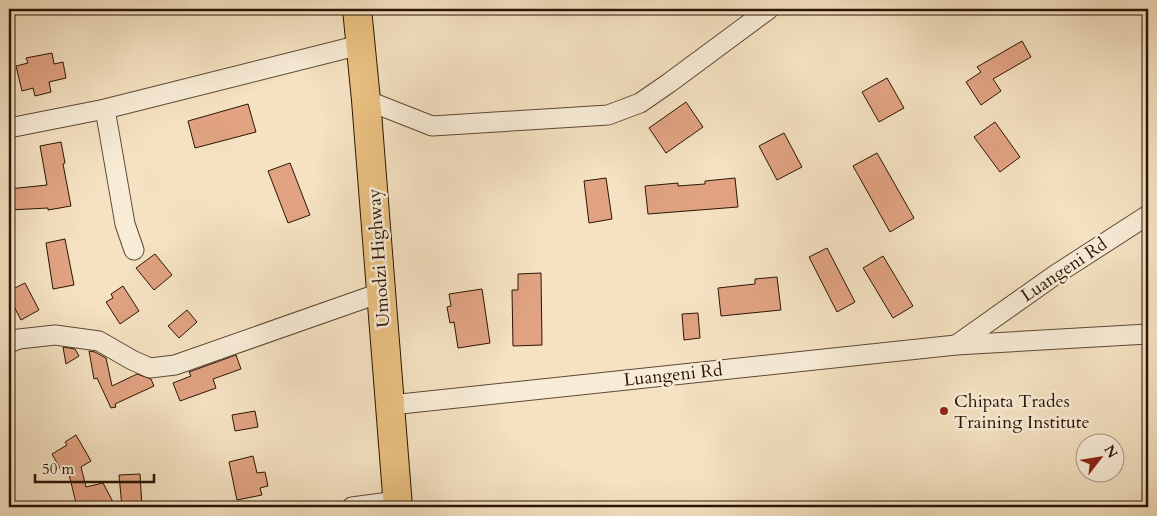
<svg xmlns="http://www.w3.org/2000/svg" width="1157" height="516" viewBox="0 0 1157 516" font-family="Cardo,serif">
<style>
.building{fill:#e1a382;stroke:#2b1505}
.lines{fill:none;stroke-linecap:round;stroke-linejoin:round}
.minor-casing{stroke:#5e4834;stroke-width:21}
.highway-casing{stroke:#2b1505;stroke-width:30}
.minor{stroke:#f8ecd7;stroke-width:19}
.highway{stroke:#eac181;stroke-width:28}
.poi-dot{fill:#8f2418;stroke:#f8ecd7;stroke-width:2}
.labels{text-anchor:middle;dominant-baseline:central;stroke-width:5;stroke-linejoin:round;paint-order:stroke}
.street-label{font-size:18px;fill:#2b1505;stroke:#f8ecd7}
.poi-label{font-size:18px;fill:#2b1505;stroke:#f8ecd7;text-anchor:start}
</style>
<rect width="100%" height="100%" fill="#f5e2c2"/>
<filter id="stains"><feTurbulence type="fractalNoise" baseFrequency=".004" numOctaves="4"/><feColorMatrix values="0 0 0 0 .2 0 0 0 0 .09 0 0 0 0 .02 0 0 0 .5 -.17"/></filter>
<radialGradient id="worn" r=".72"><stop offset=".6" stop-color="#630" stop-opacity="0"/><stop offset="1" stop-color="#630" stop-opacity=".3"/></radialGradient>
<g class="building">
<polygon points="1022,41 1031,57 993,79 1001,91 981,105 966,82 981,72 977,67"/>
<polygon points="52,53 54,64 63,62 66,78 49,82 51,92 35,96 33,88 22,91 16,66 28,63 26,58"/>
<polygon points="887,78 904,108 879,122 862,92"/>
<polygon points="686,102 703,127 666,153 649,128"/>
<polygon points="248,104 256,132 195,148 188,121"/>
<polygon points="995,122 1020,157 1000,172 974,137"/>
<polygon points="784,133 802,167 777,180 759,146"/>
<polygon points="61,142 65,163 63,164 71,206 48,210 48,208 9,210 9,189 47,185 40,146"/>
<polygon points="877,153 914,218 890,232 853,166"/>
<polygon points="290,163 310,215 288,223 268,171"/>
<polygon points="606,178 612,219 589,223 584,181"/>
<polygon points="735,178 738,207 648,214 645,186 678,183 678,186 705,184 705,181"/>
<polygon points="65,239 74,285 53,289 46,243"/>
<polygon points="827,248 855,302 837,312 809,257"/>
<polygon points="155,254 172,275 154,290 136,268"/>
<polygon points="883,256 913,306 893,318 863,268"/>
<polygon points="541,273 542,345 513,346 512,290 518,290 518,274"/>
<polygon points="777,277 781,310 721,316 718,288 755,284 755,279"/>
<polygon points="25,283 39,310 21,320 9,297 9,291"/>
<polygon points="123,286 139,311 120,324 106,302 113,298 111,294"/>
<polygon points="482,289 490,343 458,348 454,322 450,323 447,307 451,306 449,294"/>
<polygon points="187,310 197,322 179,338 168,326"/>
<polygon points="698,313 700,338 684,340 682,314"/>
<polygon points="63,347 75,349 79,356 66,364"/>
<polygon points="89,351 95,352 106,358 112,386 137,374 151,379 154,386 115,404 116,407 111,408 97,378 94,379"/>
<polygon points="236,355 241,369 213,379 216,388 180,401 173,383 191,376 189,372"/>
<polygon points="255,411 258,427 235,431 232,415"/>
<polygon points="76,435 91,461 81,467 86,487 103,483 113,502 91,507 77,507 67,466 61,470 52,454 67,445 65,442"/>
<polygon points="253,456 257,473 265,472 268,486 260,488 262,495 237,500 229,462"/>
<polygon points="140,474 142,507 122,507 119,475"/>
</g>
<g class="lines">
<defs>
<g id="minor">
<polyline points="366,100 432,126 608,115 640,103 669,83 769,9"/>
<polyline points="105,109 125,224 134,250"/>
<polyline points="9,128 105,109 360,45"/>
<polyline points="9,343 19,339 55,335 99,341 132,360 150,368 175,365 380,293"/>
<polyline points="956,345 1055,275 1148,215"/>
<polyline points="391,405 956,345 1148,334"/>
<polyline points="352,507 397,501"/>
</g>
<polyline id="highway" points="357,9 366,100 398,507"/>
</defs>
<use href="#minor" class="minor-casing"/>
<use href="#highway" class="highway-casing"/>
<use href="#minor" class="minor"/>
<use href="#highway" class="highway"/>
</g>
<circle class="poi-dot" cx="944" cy="411" r="5"/>
<g class="labels">
<g class="street-label">
<text transform="translate(379 258) rotate(-94)">Umodzi Highway</text>
<text transform="translate(1064 270) rotate(-34)">Luangeni Rd</text>
<text transform="translate(673 375) rotate(-6)">Luangeni Rd</text>
</g>
<g class="poi-label">
<text x="954" y="401">Chipata Trades<tspan x="954" dy="21">Training Institute</tspan></text>
</g>
</g>
<rect width="1157" height="516" fill="none" stroke="#f5e2c2" stroke-width="30"/>
<rect x="10" y="10" width="1137" height="496" fill="none" stroke="#2b1505" stroke-width="2.5"/>
<rect x="15" y="15" width="1127" height="486" fill="none" stroke="#2b1505"/>
<g transform="translate(1100 458) rotate(59)"><circle r="24" fill="#f8ecd7" stroke="#a69683"/>
<path d="M0-4L9 19L0 12L-9 19Z" fill="#8f2418"/>
<text y="-8" font-size="14" font-weight="bold" text-anchor="middle" fill="#2b1505">N</text>
</g>
<path d="M35 474v8h119v-8" fill="none" stroke="#2b1505" stroke-width="2.5"/>
<text x="42" y="474" font-size="15" fill="#2b1505" stroke="#f8ecd7" stroke-width="4" paint-order="stroke">50 m</text>
<rect width="100%" height="100%" filter="url(#stains)"/>
<rect width="100%" height="100%" fill="url(#worn)"/>
</svg>
